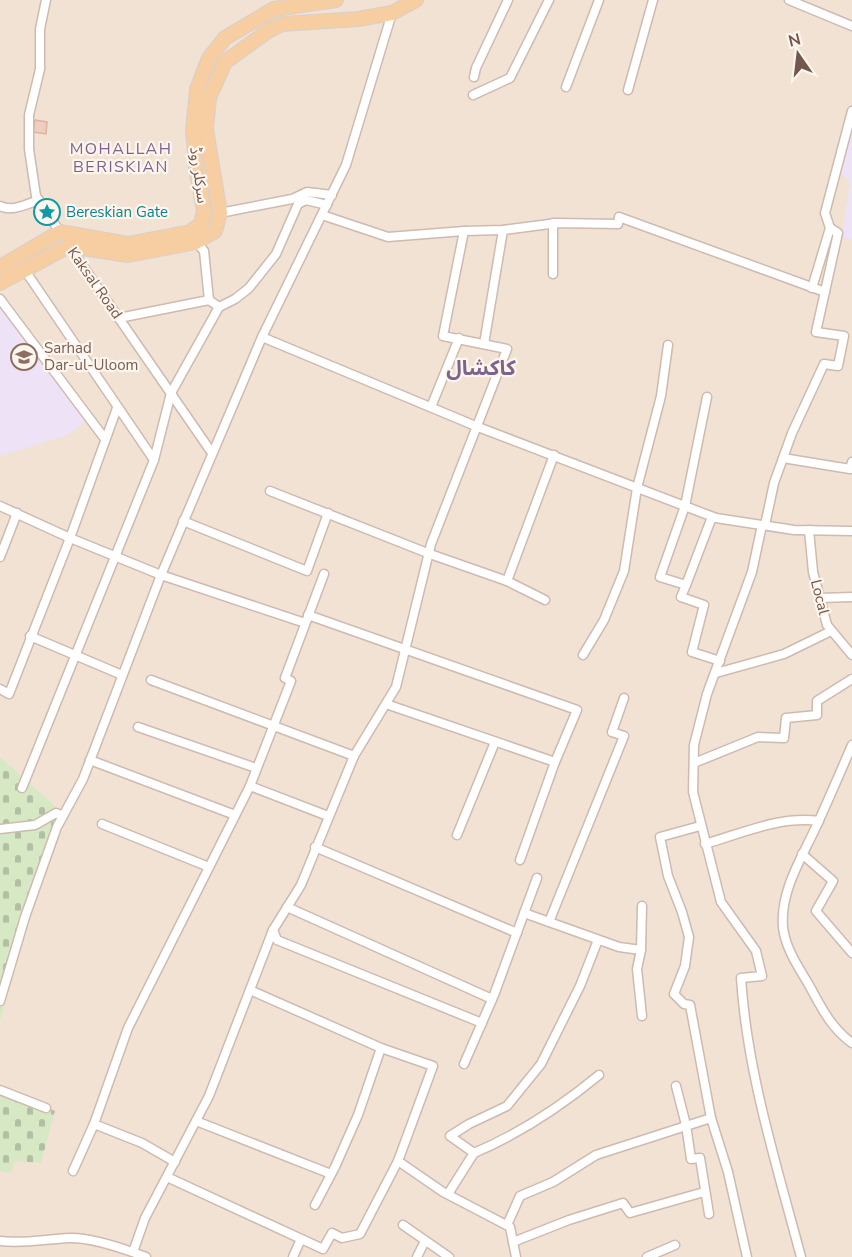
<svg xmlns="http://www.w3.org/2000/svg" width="852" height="1257" viewBox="0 0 852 1257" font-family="'Nunito Sans','Noto Sans Arabic',sans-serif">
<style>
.residential{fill:#f2e2d4}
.education{fill:#eee2f7}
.cemetery{fill:url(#cemetery-stones)}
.building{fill:#efcdbf;stroke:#e1b2a0;stroke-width:1.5}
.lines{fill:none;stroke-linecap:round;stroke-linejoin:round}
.street-casing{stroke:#cebaaf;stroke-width:11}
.primary-casing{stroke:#d8d0cd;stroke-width:16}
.street{stroke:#fff;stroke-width:8}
.primary{stroke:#f6cea1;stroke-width:14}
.labels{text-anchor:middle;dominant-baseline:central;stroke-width:4.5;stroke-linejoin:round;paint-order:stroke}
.street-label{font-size:15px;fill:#73564c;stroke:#fef5ec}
.culture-label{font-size:15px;fill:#0d838f;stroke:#fef5ec;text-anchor:start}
.education-label{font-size:15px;fill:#785e54;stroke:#fef5ec;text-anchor:start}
.neighbourhood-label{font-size:16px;letter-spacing:1.5px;fill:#7c648f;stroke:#fef5ec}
.district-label{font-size:21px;font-weight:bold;fill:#7c648f;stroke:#fef5ec}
</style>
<defs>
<pattern id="cemetery-stones" width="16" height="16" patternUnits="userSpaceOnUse" patternTransform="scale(1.5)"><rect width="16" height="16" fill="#d7e8c5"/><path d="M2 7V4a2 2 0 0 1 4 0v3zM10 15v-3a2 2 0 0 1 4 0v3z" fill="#b3bfa2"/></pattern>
</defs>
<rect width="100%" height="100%" fill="#fbf1e6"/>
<rect class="residential" x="0" y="0" width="852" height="1257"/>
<g class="education">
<polygon points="852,106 852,239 842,238 850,183 833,164"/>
<polygon points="0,298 94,416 67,435 0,456"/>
</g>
<g class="cemetery">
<polygon points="0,757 57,808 0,1021"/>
<polygon points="0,1090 55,1111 41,1163 15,1161 11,1173 0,1171"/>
</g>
<polygon class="building" points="35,120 47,122 46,134 33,132"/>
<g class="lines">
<defs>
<g id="street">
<polyline points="46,0 40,29 40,69 29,115 29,149 36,196 60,232"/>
<polyline points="789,0 852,26"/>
<polyline points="474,77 476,68 508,0"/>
<polyline points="566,87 599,0"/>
<polyline points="628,90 653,0"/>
<polyline points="473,95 510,78 549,0"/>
<path d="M 0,206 C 12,212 27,204 39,200"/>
<polyline points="220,213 292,199 307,192 332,195"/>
<polyline points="322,215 388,237 464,231 503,230 557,223 618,224 619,217 825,292"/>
<polyline points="553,223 553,274"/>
<polyline points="196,242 204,251 209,300 219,307"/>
<polyline points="69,246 212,453"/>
<polyline points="24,269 154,460"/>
<polyline points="812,288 830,228 825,213 852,111"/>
<polyline points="0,299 105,439"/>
<polyline points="119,318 209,300"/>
<polyline points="262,337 478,427 716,518 794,530 852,531"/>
<polyline points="484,344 503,230"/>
<polyline points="707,397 685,506 660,577 686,585 681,597 704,605 692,652 720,661"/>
<polyline points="431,407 459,338"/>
<polyline points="783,458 850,469 852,462"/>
<polyline points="270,491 430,554 507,581 545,600"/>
<polyline points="0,506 70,538 161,575 305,623"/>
<polyline points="183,521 307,571 328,513"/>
<path d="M 762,525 L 752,572 L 707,694 L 694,745 L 693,792 L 721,902 L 756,951 L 762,976 L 741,978 C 747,1073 777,1166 801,1257"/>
<polyline points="765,525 774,483 792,433 824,364 838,366 844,336 816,332 838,233 830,228"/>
<polyline points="809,530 813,572 827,625 852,655"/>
<polyline points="0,557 17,513"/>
<polyline points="507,581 554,455"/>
<polyline points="686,585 712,517"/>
<polyline points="820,598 852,597"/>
<polyline points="308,615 577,710 555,762 520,860"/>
<polyline points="30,636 122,675"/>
<polyline points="583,655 604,620 624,571 637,488 661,396 668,345"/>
<polyline points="716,673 784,654 831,631"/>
<polyline points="151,680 354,756"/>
<polyline points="0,689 9,694 70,538 117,408"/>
<polyline points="386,704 555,762"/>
<polyline points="138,727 256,768"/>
<path d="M 852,745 C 840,773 828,801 815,829 C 801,859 780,892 783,927 C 785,948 799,968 809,985 C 821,1007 831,1028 852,1043"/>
<polyline points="90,760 235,815"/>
<polyline points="694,763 758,737 784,738 786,718 817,715 817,701 852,679"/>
<polyline points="250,786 328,816"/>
<polyline points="22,788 154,460 171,393 219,307 235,299 249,288 276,254 298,204 306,200 327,205"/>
<polyline points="102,824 209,867"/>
<polyline points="700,826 660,837 668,876 682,912 689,937 685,966 674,994 684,1004 690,1005 711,1118 728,1172 747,1257"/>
<polyline points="0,829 35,825 56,813 63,816"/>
<polyline points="457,835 495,742"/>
<path d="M 705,844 C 743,833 779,816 819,821"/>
<polyline points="315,847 517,933"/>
<polyline points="802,854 833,881 816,911 852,953"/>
<polyline points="642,906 641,950 637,969 642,1016"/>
<polyline points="287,907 492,999"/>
<polyline points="524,913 619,947 641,950"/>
<polyline points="549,922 624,736 612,732 624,698"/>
<polyline points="273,930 277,940 482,1023"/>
<polyline points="0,1001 25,917 57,827 83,779 161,575 262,337 346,165 392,13"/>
<polyline points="464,1064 494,995 537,878"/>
<polyline points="676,1086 686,1125 691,1159 700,1158 709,1214"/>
<polyline points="0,1090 46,1108"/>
<polyline points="196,1121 331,1174"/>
<polyline points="94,1124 142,1143 175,1162"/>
<path d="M 474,1153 C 521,1133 559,1108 599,1075"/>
<polyline points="398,1161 443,1192 510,1227 516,1257"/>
<polyline points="73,1171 94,1124 128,1028 250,786 291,681 285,678 324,574"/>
<polyline points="167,1177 323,1249 332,1233 342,1238 360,1234 398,1161 433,1066 381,1048 250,990"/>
<polyline points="448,1194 474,1153 450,1136 469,1124 507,1106 541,1064 580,986 598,940"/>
<polyline points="315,1205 335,1167 358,1115 381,1048"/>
<polyline points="403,1225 449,1257"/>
<polyline points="507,1225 520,1196 553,1182 596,1155 711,1118"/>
<path d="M 0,1241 C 24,1244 46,1239 69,1238 C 92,1237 125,1249 146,1257"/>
<polyline points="513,1242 569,1220 623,1203 630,1213 704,1192"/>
<polyline points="133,1252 145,1218 209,1096 273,930 301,885 354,756 396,687 431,544 507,349 443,336 464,231"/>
<polyline points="293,1257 301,1239"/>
<polyline points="417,1257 425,1241"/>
<polyline points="647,1257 675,1245"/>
</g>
<g id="primary">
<polyline points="0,267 60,232 128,244 190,232 201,224 204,211 196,168 193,130 197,89 209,58 225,38 274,9 336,0"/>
<polyline points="0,283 69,246 128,255 196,242 215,231 220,213 206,129 209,98 225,62 268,31 282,24 358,19 392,13 416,0"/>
</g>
</defs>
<use href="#street" class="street-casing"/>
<use href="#primary" class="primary-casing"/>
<use href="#street" class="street"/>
<use href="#primary" class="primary"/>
</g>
<defs>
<symbol id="sight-ring" viewBox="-11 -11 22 22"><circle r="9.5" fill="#fef5ec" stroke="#0f9aa8" stroke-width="1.5"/><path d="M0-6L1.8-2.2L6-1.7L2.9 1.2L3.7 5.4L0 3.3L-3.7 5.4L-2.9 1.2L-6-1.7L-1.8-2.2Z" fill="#0f9aa8"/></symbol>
<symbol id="school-ring" viewBox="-11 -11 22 22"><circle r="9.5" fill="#fef5ec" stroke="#8d6e63" stroke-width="1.5"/><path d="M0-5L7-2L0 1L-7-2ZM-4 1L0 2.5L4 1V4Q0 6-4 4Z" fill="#8d6e63"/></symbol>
</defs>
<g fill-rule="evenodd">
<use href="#sight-ring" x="32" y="197" width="30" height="30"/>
<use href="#school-ring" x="9" y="342" width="30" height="30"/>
</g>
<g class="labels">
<g class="street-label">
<text transform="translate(199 175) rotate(82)">سرکلر روڈ</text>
<text transform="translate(95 283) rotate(55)">Kaksal Road</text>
<text transform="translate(820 597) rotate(76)">Local</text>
</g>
<g class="culture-label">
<text x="66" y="212">Bereskian Gate</text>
</g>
<g class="education-label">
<text x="44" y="348">Sarhad<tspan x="44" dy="17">Dar-ul-Uloom</tspan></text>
</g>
<g class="neighbourhood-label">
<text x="121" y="149">MOHALLAH<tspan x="121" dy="18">BERISKIAN</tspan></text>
</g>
<g class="district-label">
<text x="481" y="368">کاکشال</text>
</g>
</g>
<g transform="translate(798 54) rotate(346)" stroke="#fef5ec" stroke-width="4.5" paint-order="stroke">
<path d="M0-4.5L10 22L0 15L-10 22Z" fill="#73564c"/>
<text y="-9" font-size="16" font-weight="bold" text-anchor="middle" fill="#73564c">N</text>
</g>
</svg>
